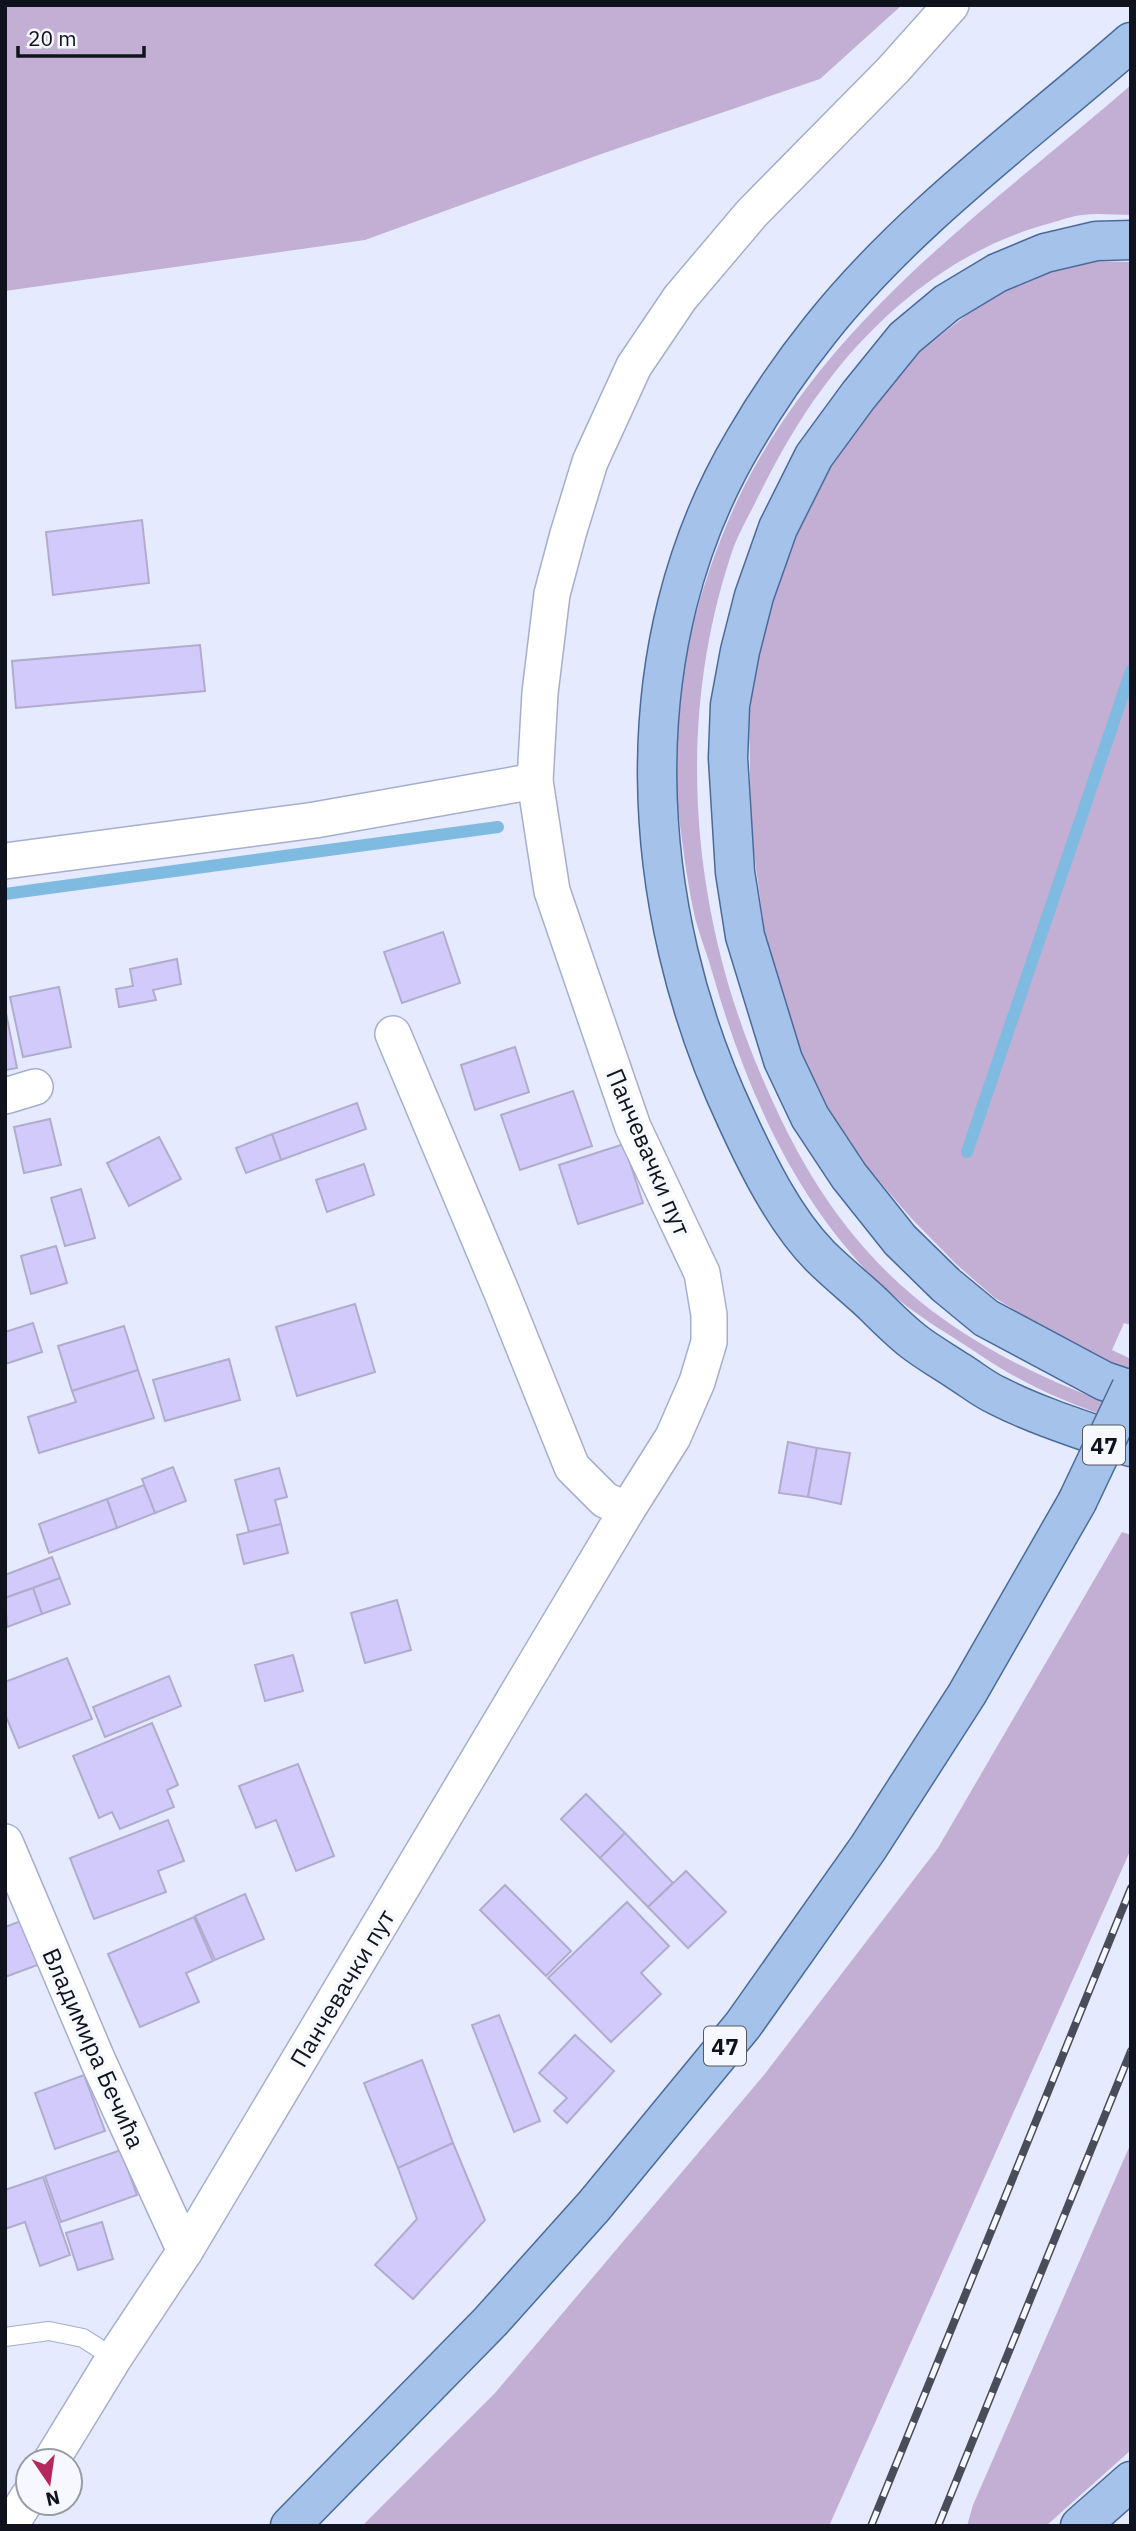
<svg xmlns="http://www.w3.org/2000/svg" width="1136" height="2531" viewBox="0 0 1136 2531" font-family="'IBM Plex Sans',sans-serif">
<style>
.green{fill:#c3aed4}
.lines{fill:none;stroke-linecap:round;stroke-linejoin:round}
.stream{stroke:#7fbae1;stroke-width:12}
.building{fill:#d2cafa;stroke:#b1accd;stroke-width:2}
.lane-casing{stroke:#a6aece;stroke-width:20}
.street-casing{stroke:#a6aece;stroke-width:38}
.primary-casing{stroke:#4a6b9a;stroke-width:41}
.lane{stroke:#fff;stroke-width:18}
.street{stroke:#fff;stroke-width:35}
.primary{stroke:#a5c2ea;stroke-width:38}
.rail-casing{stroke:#494d5a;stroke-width:8}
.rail{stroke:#f6f8fe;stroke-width:5;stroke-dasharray:16;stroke-linecap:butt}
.primary-bridge-casing{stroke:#4a6b9a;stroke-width:41;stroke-linecap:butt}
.primary-bridge{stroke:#a5c2ea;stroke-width:38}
.labels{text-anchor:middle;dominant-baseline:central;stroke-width:7;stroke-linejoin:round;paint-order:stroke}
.shield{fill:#f6f8fe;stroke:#555861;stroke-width:2}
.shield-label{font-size:23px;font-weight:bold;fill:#10131e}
.street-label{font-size:24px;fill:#10131e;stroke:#f6f8fe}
</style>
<rect width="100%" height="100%" fill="#e5eafe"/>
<g class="green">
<polygon points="5,5 902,5 820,79 604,153 365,240 5,291"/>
<path d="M 1131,85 L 1131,215 C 1115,215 1098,213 1082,215 C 1072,216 1061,220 1051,223 C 964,246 891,302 835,372 C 803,412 778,456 755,503 C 748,517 740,531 734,546 C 674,719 690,909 761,1075 C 791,1146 827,1211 881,1266 C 948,1335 1041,1381 1131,1411 L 1131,1425 C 1093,1412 1055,1398 1020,1379 C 997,1367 976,1352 954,1338 C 922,1318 892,1298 866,1270 C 789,1188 744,1082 713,975 C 708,956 700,937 695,918 C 688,887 684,856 680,825 C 678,802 672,779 673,756 C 675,664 711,542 758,461 C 849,303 996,202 1131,85 Z"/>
<polygon points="1098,261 1131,262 1131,1325 1124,1323 1112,1350 1131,1359 1131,1373 1095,1359 995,1298 956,1264 911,1218 868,1168 828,1109 800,1051 765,935 751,831 749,718 760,626 796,531 826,470 869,409 913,357 988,298 1044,274"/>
<polygon points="1122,1532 1131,1535 1131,1849 829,2526 362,2526 495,2393 764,2075 938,1848"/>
<polygon points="1131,2143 1131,2450 1046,2526 967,2526 973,2505"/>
</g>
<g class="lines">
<g class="stream">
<polyline points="5,894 498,827"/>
<polyline points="967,1152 1131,671"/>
</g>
</g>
<g class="building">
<polygon points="142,520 149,583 53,595 46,532"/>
<polygon points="200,645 205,691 16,708 12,661"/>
<polygon points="443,932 460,983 402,1003 384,952"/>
<polygon points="177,959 181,984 153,990 156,1000 119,1007 116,989 133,986 130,969"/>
<polygon points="59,987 71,1047 23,1057 10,997"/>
<polygon points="5,1008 17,1068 5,1070"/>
<polygon points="515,1047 529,1092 475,1110 461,1065"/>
<polygon points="573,1091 592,1146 520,1170 501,1115"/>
<polygon points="357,1103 366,1129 281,1160 272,1134"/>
<polygon points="50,1119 61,1165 24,1173 14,1127"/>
<polygon points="272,1134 281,1160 246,1173 236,1148"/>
<polygon points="159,1137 181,1179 129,1206 107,1163"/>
<polygon points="624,1144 643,1203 578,1224 559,1165"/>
<polygon points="364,1164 374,1195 327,1212 316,1180"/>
<polygon points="81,1189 95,1238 65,1246 51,1198"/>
<polygon points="56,1246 67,1283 31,1294 21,1256"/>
<polygon points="355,1304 375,1372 297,1396 276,1327"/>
<polygon points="33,1323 42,1352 5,1364 5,1332"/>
<polygon points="124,1326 138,1370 72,1391 58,1346"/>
<polygon points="229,1359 240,1400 165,1421 153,1380"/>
<polygon points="138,1370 154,1418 39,1453 28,1417 76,1402 72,1391"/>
<polygon points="788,1442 817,1448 808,1497 779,1493"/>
<polygon points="817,1448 850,1453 841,1504 808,1497"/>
<polygon points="173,1467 186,1501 155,1513 142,1479"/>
<polygon points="279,1468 287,1497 275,1500 281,1524 249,1532 235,1480"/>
<polygon points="144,1485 155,1513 117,1528 107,1499"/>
<polygon points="107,1499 117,1528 49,1553 39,1524"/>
<polygon points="281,1524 288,1553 244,1564 237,1535"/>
<polygon points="52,1557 60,1578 5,1598 5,1575"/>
<polygon points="60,1578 70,1604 42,1614 33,1588"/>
<polygon points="33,1588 42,1614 7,1627 5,1598"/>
<polygon points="397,1600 411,1650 365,1663 351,1613"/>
<polygon points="293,1655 303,1691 265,1701 255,1665"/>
<polygon points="67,1658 92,1719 19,1748 5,1714 5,1682"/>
<polygon points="169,1676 181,1706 105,1737 93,1707"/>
<polygon points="152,1723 178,1785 167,1790 174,1807 120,1829 112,1812 99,1818 73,1756"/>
<polygon points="298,1764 334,1856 296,1871 276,1820 256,1828 239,1786"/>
<polygon points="586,1794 625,1833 600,1858 561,1819"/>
<polygon points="168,1820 184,1861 158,1871 166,1892 94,1919 70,1858"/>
<polygon points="625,1833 673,1883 648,1907 600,1858"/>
<polygon points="686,1871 726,1912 688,1948 648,1907"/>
<polygon points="505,1885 571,1951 546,1976 480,1910"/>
<polygon points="245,1894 264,1939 215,1960 195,1916"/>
<polygon points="627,1902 669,1946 641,1973 661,1994 611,2042 548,1978"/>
<polygon points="35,1916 51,1960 5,1977 5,1927"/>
<polygon points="194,1917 213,1961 186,1973 199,2002 140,2027 108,1954"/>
<polygon points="499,2015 540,2121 514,2132 472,2025"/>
<polygon points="575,2035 614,2071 567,2123 554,2111 567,2098 539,2073"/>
<polygon points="422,2060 453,2143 398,2168 364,2083"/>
<polygon points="84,2075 105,2131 55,2149 35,2093"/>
<polygon points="453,2143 485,2220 413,2299 375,2265 417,2219 398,2168"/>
<polygon points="121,2150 137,2195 61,2222 45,2176"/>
<polygon points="43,2177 70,2255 40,2266 25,2222 5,2229 5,2190"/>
<polygon points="102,2222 113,2259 78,2270 66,2233"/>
</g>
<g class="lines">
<defs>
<polyline id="lane" points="5,2337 49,2331 83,2338 114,2358"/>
<g id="street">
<polyline points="5,861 315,820 535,781"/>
<polyline points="393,1034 502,1293 572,1467 605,1500 627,1510"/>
<polyline points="5,1096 35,1087"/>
<polyline points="5,1842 98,2061 185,2251"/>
<polyline points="51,2461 114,2358 185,2251 627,1510 673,1437 697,1382 709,1342 709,1315 702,1273 633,1127 552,891 535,781 540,693 552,594 568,534 590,462 634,366 680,298 752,213 893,70 951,5"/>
<polyline points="10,2526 28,2497"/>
</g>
<g id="primary">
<path d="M 1131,42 C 1028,132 905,222 820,330 C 792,365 766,403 744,441 C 622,646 637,907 736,1118 C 757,1164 784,1219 820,1256 C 837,1273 856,1288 873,1304 C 886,1317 899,1330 913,1341 C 927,1352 943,1361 958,1371 C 971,1379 983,1389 996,1395 C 1039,1417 1086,1431 1131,1447"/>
<polyline points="1131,240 1096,241 1045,253 997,273 947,303 905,338 858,396 814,456 778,528 754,596 740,651 730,705 728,758 735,872 745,936 783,1060 810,1117 849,1176 900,1240 946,1285 986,1318 1104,1381 1131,1390"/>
<polyline points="290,2526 491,2321 594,2206 743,2025 868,1848 967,1694 1077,1502"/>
<polyline points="1080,2526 1131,2481"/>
</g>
</defs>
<use href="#lane" class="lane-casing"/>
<use href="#street" class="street-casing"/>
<use href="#primary" class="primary-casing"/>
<use href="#lane" class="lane"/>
<use href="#street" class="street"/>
<use href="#primary" class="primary"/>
<defs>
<g id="rail">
<polyline points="871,2526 1131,1888"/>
<polyline points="938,2526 1131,2051"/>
</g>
</defs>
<use href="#rail" class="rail-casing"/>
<use href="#rail" class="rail"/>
<defs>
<polyline id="primary-bridge" points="1077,1502 1131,1388"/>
</defs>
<use href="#primary-bridge" class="primary-bridge-casing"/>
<use href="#primary-bridge" class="primary-bridge"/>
</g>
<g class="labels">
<g class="shield">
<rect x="1083" y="1425.5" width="42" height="39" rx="5"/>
<rect x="704" y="2026.5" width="42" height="39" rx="5"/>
</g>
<g class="shield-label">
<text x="1104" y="1445">47</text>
<text x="725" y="2046">47</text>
</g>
<g class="street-label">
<text transform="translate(649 1152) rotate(67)">Панчевачки пут</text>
<text transform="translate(342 1988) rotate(-59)">Панчевачки пут</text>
<text transform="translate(94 2048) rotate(66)">Владимира Бечића</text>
</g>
</g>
<rect width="1136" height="2531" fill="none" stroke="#10131e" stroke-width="14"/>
<g transform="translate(49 2482) rotate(167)"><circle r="33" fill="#f6f8fe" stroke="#9a9ca4" stroke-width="2"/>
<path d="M0-5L12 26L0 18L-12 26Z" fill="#b6285b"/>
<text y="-10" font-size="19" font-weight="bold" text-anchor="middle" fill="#10131e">N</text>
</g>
<path d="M18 46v10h126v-10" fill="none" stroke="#10131e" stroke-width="3.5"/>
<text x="28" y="46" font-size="21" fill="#10131e" stroke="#f6f8fe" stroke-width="5" paint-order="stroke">20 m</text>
</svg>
